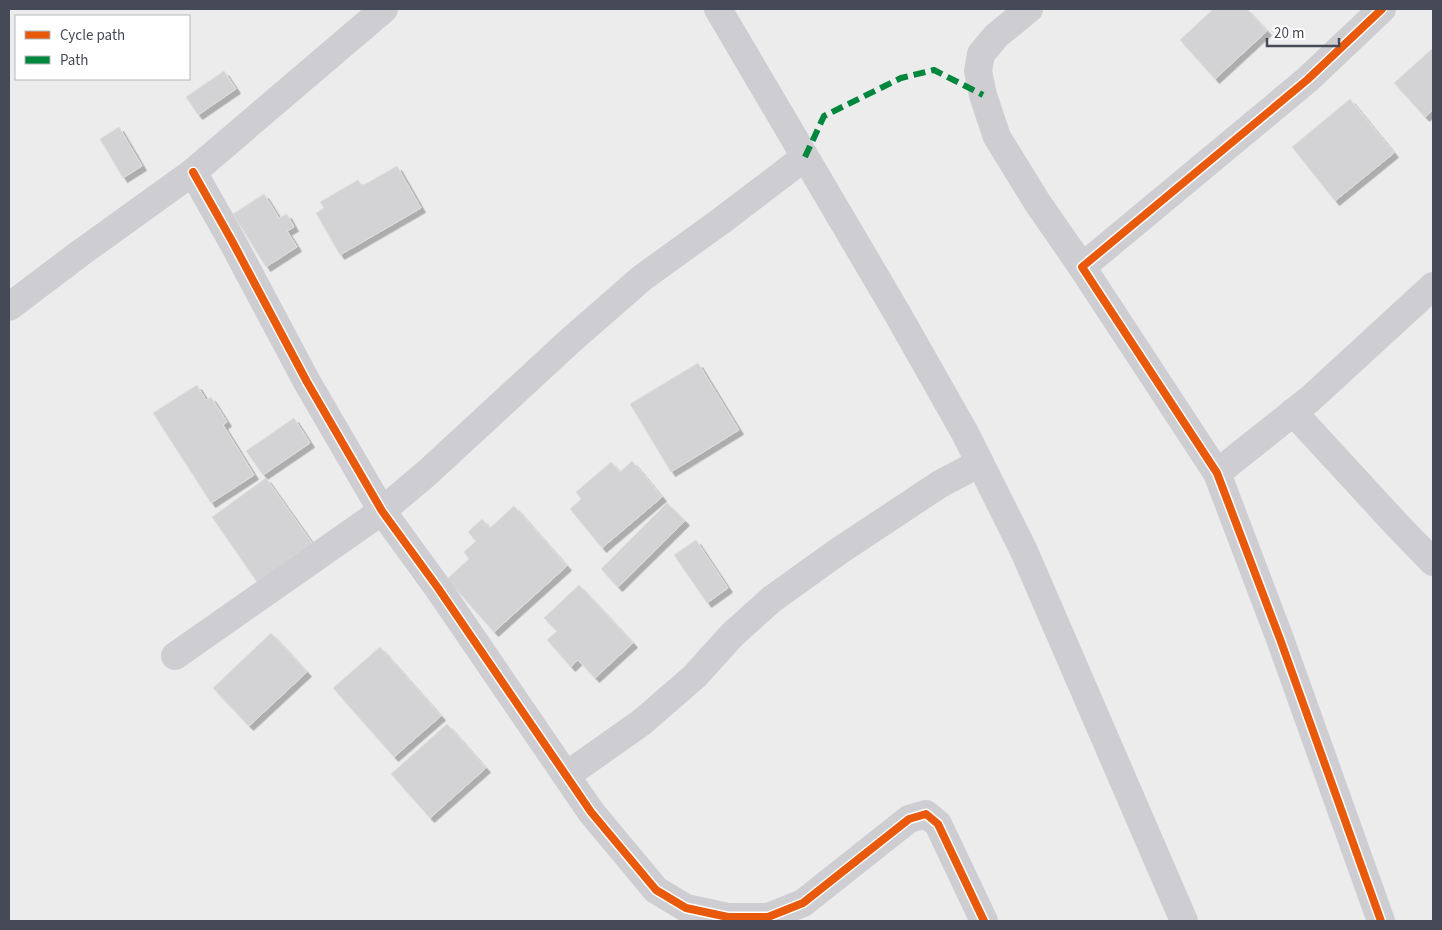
<svg xmlns="http://www.w3.org/2000/svg" width="1442" height="930" viewBox="0 0 1442 930" font-family="'Source Sans 3',sans-serif">
<style>
.building{fill:#d3d3d5;stroke:#dededf;filter:url(#shadow)}
.lines{fill:none;stroke-linecap:round;stroke-linejoin:round}
.minor{stroke:#ceced2;stroke-width:28}
.quiet{stroke:#00873e;stroke-width:6;stroke-dasharray:12 6;stroke-linecap:butt}
.cycleway-casing{stroke:#fff;stroke-width:11}
.cycleway{stroke:#e8590c;stroke-width:8}
</style>
<defs>
<filter id="shadow"><feDropShadow dx="4.5" dy="4.5" stdDeviation="0" flood-color="#0004"/></filter>
</defs>
<rect width="100%" height="100%" fill="#edecec"/>
<g class="building">
<polygon points="1213,9 1247,9 1267,31 1215,79 1180,40"/>
<polygon points="1433,48 1433,110 1425,117 1394,83"/>
<polygon points="224,71 236,89 198,115 186,97"/>
<polygon points="1350,99 1394,153 1335,201 1292,147"/>
<polygon points="119,127 142,166 123,178 100,139"/>
<polygon points="397,166 421,208 340,255 316,213 324,208 320,202 358,180 362,186"/>
<polygon points="264,194 279,218 287,214 294,227 287,231 297,247 266,267 233,214"/>
<polygon points="698,363 739,430 671,472 630,404"/>
<polygon points="197,385 206,400 211,397 227,422 223,425 254,475 211,503 153,413"/>
<polygon points="294,418 310,443 263,475 246,451"/>
<polygon points="632,461 662,497 602,548 570,509 581,499 576,492 611,462 620,472"/>
<polygon points="266,478 312,543 257,582 212,517"/>
<polygon points="667,503 685,521 618,587 601,569"/>
<polygon points="514,506 567,566 494,632 447,579 469,559 464,552 476,541 468,532 482,519 490,528"/>
<polygon points="696,540 728,588 707,603 674,555"/>
<polygon points="579,585 633,643 595,678 578,660 571,667 547,640 557,631 544,618"/>
<polygon points="271,633 307,672 249,726 213,688"/>
<polygon points="380,647 441,716 394,757 333,688"/>
<polygon points="447,724 486,768 430,818 391,774"/>
</g>
<g class="lines">
<g class="minor">
<polyline points="718,9 897,313 965,433 1024,551 1184,921"/>
<polyline points="1029,9 996,36 981,54 978,71 983,95 997,137 1037,202 1082,267"/>
<polyline points="193,172 232,241 307,382 382,511 438,588 591,812 656,890 686,908 728,917 768,917 803,903 909,819 926,814 938,824 984,921"/>
<polyline points="9,307 79,254 193,172 384,9"/>
<polyline points="1293,412 1397,525 1433,562"/>
<polyline points="1217,473 1310,399 1433,286"/>
<polyline points="175,656 382,511 427,473 571,340 642,278 721,221 805,157"/>
<polyline points="567,775 642,722 695,676 732,635 772,599 839,551 940,484 980,463"/>
<polyline points="1381,921 1280,639 1217,473 1082,267 1307,80 1382,9"/>
</g>
<polyline class="quiet" points="805,157 824,116 901,78 934,70 983,95"/>
<defs>
<g id="cycleway">
<polyline points="193,172 232,241 307,382 382,511 438,588 591,812 656,890 686,908 728,917 768,917 803,903 909,819 926,814 938,824 984,921"/>
<polyline points="1381,921 1280,639 1217,473 1082,267 1307,80 1382,9"/>
</g>
</defs>
<use href="#cycleway" class="cycleway-casing"/>
<use href="#cycleway" class="cycleway"/>
</g>
<rect width="1442" height="930" fill="none" stroke="#464a57" stroke-width="20"/>
<rect x="15" y="15" width="175" height="65" fill="#ffffff" stroke="#b5b7bc"/>
<rect x="25" y="31" width="25" height="8" fill="#e8590c" stroke="#b5b7bc"/>
<text x="60" y="40" font-size="15" fill="#464a57">Cycle path</text>
<rect x="25" y="56" width="25" height="8" fill="#00873e" stroke="#b5b7bc"/>
<text x="60" y="65" font-size="15" fill="#464a57">Path</text>
<path d="M1267 38v8h72v-8" fill="none" stroke="#464a57" stroke-width="2.5"/>
<text x="1274" y="38" font-size="15" fill="#464a57" stroke="#ffffff" stroke-width="4" paint-order="stroke">20 m</text>
</svg>
